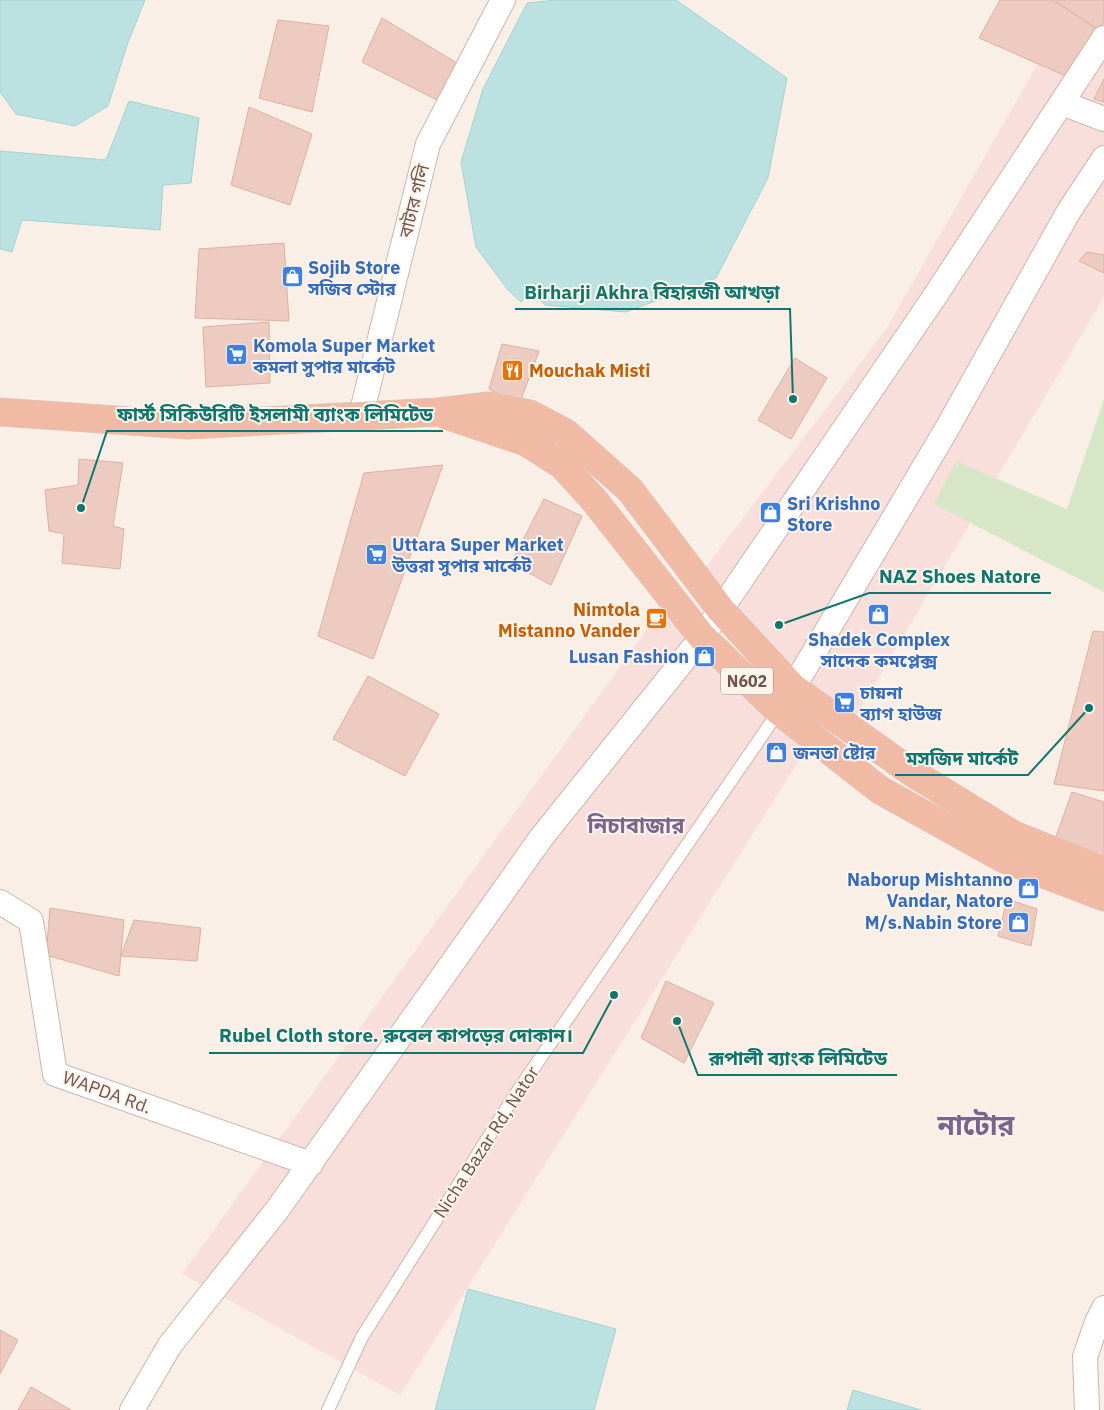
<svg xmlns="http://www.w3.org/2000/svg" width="1104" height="1410" viewBox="0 0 1104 1410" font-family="'IBM Plex Sans','Noto Sans Bengali',sans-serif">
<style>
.commercial{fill:#f9dfdb}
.green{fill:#d7e6c6}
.water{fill:#bce1e1;stroke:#a3d2d2}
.building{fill:#edcbc0;stroke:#deb0a2}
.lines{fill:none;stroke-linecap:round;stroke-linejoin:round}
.service-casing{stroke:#cab6ad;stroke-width:14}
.minor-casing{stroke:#cab6ad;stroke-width:26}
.trunk-casing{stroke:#d4ccca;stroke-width:29}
.service{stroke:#fff;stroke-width:12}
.minor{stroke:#fff;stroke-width:24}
.trunk{stroke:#f0baa4;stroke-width:28}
.labels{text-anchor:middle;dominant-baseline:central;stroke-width:4;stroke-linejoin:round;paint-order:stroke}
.shield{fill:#fdf4ec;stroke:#9a857d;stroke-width:1}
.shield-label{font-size:16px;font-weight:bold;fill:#70554d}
.street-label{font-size:18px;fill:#70554d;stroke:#fdf4ec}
.shop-label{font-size:18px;font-weight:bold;fill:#366cbe;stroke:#fdf4ec;text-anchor:start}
.food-label{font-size:18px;font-weight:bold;fill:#c56008;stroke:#fdf4ec;text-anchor:start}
.district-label{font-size:22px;font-weight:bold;fill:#7a658c;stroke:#fdf4ec}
.town-label{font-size:28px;font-weight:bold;fill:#7a658c;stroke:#fdf4ec}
.leader{fill:none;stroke:#0f766e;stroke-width:2}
.callout-dot{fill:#0f766e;stroke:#fdf4ec;stroke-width:2}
.callout-label{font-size:19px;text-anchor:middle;font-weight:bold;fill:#0f766e;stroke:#fdf4ec;stroke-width:4;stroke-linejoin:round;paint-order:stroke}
</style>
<rect width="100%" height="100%" fill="#faefe6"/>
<g class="commercial">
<polygon points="1074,0 1104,0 1104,297 849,728 697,579 886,329"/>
<polygon points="673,593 813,738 400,1395 182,1274"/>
</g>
<polygon class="green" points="1104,399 1104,592 934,504 956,461 1067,509"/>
<g class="water">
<polygon points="0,0 145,0 127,45 108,106 75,126 16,114 0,92"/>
<polygon points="556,0 676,0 787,78 768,178 716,278 626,312 545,305 532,292 521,302 508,290 476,247 461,162 483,89 527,3"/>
<polygon points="129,101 199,118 191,183 163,185 160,230 22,220 12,252 0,249 0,151 106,160"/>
<polygon points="468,1289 616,1329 594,1410 435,1410"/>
<polygon points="853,1390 921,1410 847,1410"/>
</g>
<g class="building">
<polygon points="1000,0 1053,0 1099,30 1066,76 979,38"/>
<polygon points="1056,0 1104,0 1104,22 1099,30 1056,2"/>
<polygon points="382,18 462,66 439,101 362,62"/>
<polygon points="278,20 329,26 312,112 259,98"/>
<polygon points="1104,79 1104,102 1094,99"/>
<polygon points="249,107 312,134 290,205 231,185"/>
<polygon points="284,243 289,321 195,318 199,249"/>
<polygon points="1087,252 1104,255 1104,273 1079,261"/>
<polygon points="269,322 270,383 206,387 203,327"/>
<polygon points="502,344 539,351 519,405 489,389"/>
<polygon points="795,358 827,378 791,439 758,420"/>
<polygon points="79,459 123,463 113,526 124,529 120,569 62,563 64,534 49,531 45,490 78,485"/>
<polygon points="443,465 373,659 318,636 364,473"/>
<polygon points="544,499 582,516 551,585 511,563"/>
<polygon points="1093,631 1104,632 1104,791 1054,784"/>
<polygon points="368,676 439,714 405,776 333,739"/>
<polygon points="1072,792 1104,802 1104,859 1053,845"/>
<polygon points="1007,899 1037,909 1031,946 998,936"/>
<polygon points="50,908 124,920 119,976 46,955"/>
<polygon points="134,920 201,928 197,961 121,956"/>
<polygon points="666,981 714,1003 684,1063 641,1038"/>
<polygon points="0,1330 18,1340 0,1374"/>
<polygon points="31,1387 71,1410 18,1410"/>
</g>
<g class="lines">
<defs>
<polyline id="service" points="328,1410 362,1337 515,1095 779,711"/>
<g id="minor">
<polyline points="1062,103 1104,119"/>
<polyline points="361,415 428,144 503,0"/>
<polyline points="784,703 945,432 1069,211 1104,158"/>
<polyline points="0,902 31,921 55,1074 311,1164"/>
<polyline points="132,1410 170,1345 277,1210 541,838 702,637 933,299 1104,38"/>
<polyline points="1087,1410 1085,1357 1097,1322 1104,1308"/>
</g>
<g id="trunk">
<polyline points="0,412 188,425 438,412 488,406 530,414 566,433 630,490 721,610 793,688 913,773 1014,835 1104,871"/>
<polyline points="446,415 526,442 562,465 594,500 702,637 779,711 880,790 1004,859 1104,897"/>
</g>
</defs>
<use href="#service" class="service-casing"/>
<use href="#minor" class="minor-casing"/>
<use href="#trunk" class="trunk-casing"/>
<use href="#service" class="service"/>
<use href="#minor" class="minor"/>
<use href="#trunk" class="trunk"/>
</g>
<defs>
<symbol id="shop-square" viewBox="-11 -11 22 22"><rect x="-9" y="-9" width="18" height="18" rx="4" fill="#3f7fe0" stroke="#fdf4ec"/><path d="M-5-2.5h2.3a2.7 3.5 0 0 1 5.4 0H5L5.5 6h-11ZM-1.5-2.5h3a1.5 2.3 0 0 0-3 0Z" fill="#fff"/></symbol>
<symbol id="supermarket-square" viewBox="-11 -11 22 22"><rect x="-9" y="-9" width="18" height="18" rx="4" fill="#3f7fe0" stroke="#fdf4ec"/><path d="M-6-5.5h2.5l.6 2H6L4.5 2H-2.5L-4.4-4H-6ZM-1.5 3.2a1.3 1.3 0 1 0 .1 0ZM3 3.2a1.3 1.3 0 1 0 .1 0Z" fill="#fff"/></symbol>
<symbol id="restaurant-square" viewBox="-11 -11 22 22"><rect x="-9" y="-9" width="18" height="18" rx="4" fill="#e8710a" stroke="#fdf4ec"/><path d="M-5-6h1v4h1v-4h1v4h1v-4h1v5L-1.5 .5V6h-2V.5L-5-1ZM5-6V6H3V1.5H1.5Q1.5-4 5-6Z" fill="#fff"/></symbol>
<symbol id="cafe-square" viewBox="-11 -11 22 22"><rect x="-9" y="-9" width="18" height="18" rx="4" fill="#e8710a" stroke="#fdf4ec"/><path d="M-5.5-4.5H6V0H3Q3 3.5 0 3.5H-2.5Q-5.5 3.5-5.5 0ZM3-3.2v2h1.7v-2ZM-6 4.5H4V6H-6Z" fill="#fff"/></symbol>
</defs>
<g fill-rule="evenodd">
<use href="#shop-square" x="280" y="264" width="25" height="25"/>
<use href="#supermarket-square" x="224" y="342" width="25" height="25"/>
<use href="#restaurant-square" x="500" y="358" width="25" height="25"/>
<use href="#shop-square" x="758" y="500" width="25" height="25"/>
<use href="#supermarket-square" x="364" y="542" width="25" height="25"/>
<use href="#shop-square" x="866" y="602" width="25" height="25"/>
<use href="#cafe-square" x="644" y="606" width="25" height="25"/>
<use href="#shop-square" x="692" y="644" width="25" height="25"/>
<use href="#supermarket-square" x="832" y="690" width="25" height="25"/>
<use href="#shop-square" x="764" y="740" width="25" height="25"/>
<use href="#shop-square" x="1016" y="876" width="25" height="25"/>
<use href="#shop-square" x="1006" y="910" width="25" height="25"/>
</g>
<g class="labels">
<rect class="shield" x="721" y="667.5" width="52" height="27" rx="4"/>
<g class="shield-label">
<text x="747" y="681">N602</text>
</g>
<g class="street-label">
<text transform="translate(414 201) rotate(-76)">বাটার গলি</text>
<text transform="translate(107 1092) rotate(20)">WAPDA Rd.</text>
<text transform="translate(486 1142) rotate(-57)">Nicha Bazar Rd, Nator</text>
</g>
<g class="shop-label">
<text x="308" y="267">Sojib Store<tspan x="308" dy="21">সজিব স্টোর</tspan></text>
<text x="253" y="345">Komola Super Market<tspan x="253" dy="21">কমলা সুপার মার্কেট</tspan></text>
<text x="787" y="503">Sri Krishno<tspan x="787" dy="21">Store</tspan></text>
<text x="392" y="544">Uttara Super Market<tspan x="392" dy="21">উত্তরা সুপার মার্কেট</tspan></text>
<text x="879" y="639" text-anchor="middle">Shadek Complex<tspan x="879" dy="21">সাদেক কমপ্লেক্স</tspan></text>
<text x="689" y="656" text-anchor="end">Lusan Fashion</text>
<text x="860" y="692">চায়না<tspan x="860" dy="21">ব্যাগ হাউজ</tspan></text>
<text x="793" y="752">জনতা ষ্টোর</text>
<text x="1013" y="879" text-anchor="end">Naborup Mishtanno<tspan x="1013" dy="21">Vandar, Natore</tspan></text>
<text x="1002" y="922" text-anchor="end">M/s.Nabin Store</text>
</g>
<g class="food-label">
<text x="529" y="370">Mouchak Misti</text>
<text x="640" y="609" text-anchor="end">Nimtola<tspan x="640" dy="21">Mistanno Vander</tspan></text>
</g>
<g class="district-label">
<text x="636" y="824">নিচাবাজার</text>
</g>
<g class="town-label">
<text x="976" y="1124">নাটোর</text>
</g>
</g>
<path class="leader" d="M793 399L790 309H515M81 508L107 431H443M779 625L869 593H1051M1089 708L1028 775H895M614 995L583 1053H209M677 1021L698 1075H897"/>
<g class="callout-dot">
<circle cx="793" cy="399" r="5"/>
<circle cx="81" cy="508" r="5"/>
<circle cx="779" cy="625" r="5"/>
<circle cx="1089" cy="708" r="5"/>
<circle cx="614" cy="995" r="5"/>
<circle cx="677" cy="1021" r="5"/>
</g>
<g class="callout-label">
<text x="652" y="299">Birharji Akhra বিহারজী আখড়া</text>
<text x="275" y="421">ফার্স্ট সিকিউরিটি ইসলামী ব্যাংক লিমিটেড</text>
<text x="960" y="583">NAZ Shoes Natore</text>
<text x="962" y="765">মসজিদ মার্কেট</text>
<text x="396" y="1042">Rubel Cloth store. রুবেল কাপড়ের দোকান।</text>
<text x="798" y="1065">রূপালী ব্যাংক লিমিটেড</text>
</g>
</svg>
